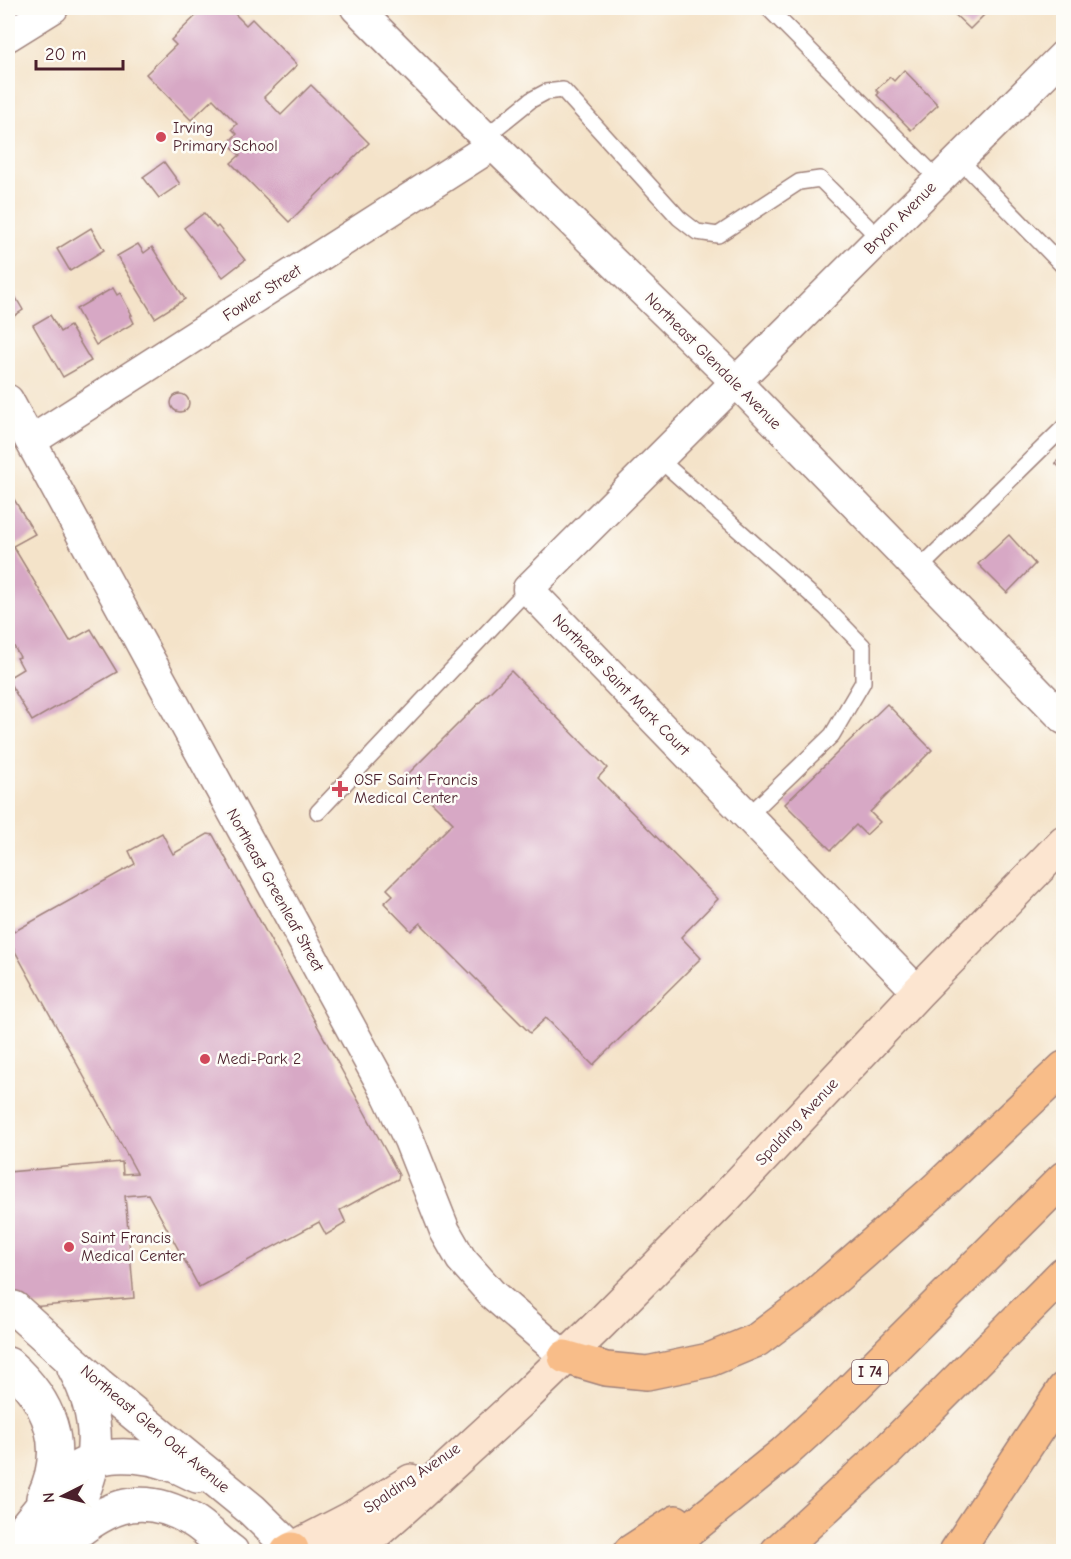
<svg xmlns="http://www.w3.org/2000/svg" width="1071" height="1559" viewBox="0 0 1071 1559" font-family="'Comic Neue',sans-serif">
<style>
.building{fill:#d7a8c5}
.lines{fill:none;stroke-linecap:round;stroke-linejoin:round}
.service-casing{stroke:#9f817a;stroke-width:18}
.minor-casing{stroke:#9f817a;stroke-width:33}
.tertiary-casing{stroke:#9f817a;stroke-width:36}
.secondary-casing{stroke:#9f817a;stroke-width:36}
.motorway-casing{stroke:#9f817a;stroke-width:36}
.service{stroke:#fff;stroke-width:15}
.minor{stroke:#fff;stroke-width:30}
.tertiary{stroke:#fff;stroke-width:33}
.secondary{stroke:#fce5d0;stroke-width:33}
.motorway{stroke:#f8bd89;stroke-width:33}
.poi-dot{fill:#d1495b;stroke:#fdfcf7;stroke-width:2}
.labels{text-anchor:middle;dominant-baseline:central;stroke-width:5;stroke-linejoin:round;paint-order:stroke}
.shield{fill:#fdfcf7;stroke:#806168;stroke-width:1.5}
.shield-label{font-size:15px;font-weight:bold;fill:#4a1f2b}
.poi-label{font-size:16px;fill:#4a1f2b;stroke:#fdfcf7;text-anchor:start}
.street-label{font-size:16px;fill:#4a1f2b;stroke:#fdfcf7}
</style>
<rect width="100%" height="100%" fill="#fdfcf7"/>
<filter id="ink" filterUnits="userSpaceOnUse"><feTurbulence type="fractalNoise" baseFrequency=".0167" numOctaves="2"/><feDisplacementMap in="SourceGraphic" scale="12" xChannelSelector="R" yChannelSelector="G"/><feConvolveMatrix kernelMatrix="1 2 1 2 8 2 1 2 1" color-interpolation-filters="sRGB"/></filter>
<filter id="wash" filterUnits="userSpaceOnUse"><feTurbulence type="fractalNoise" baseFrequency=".008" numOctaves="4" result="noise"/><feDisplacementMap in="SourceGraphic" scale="24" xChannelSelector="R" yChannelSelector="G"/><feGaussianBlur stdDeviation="1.35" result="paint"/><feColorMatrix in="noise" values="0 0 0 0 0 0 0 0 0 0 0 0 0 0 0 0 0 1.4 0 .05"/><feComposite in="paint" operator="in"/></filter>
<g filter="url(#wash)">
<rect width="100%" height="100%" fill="#f4e3c9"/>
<g id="blocks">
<g class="building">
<polygon points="204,8 229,8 246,25 252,19 297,65 264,97 281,115 311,85 369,143 289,222 231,163 240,155 228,143 237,134 232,129 237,124 213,99 191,120 146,74 176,45 171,40"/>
<polygon points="948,8 991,8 970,29"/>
<polygon points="904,70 938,105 911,130 877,95 879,93 876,90 890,77 894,81"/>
<polygon points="164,162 180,184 159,198 143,177"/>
<polygon points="204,213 216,228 218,226 245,260 223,277 184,228"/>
<polygon points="91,228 104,250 70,271 57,249"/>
<polygon points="138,244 144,253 152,247 185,299 155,318 117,256"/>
<polygon points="8,284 23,310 8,320"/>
<polygon points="113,288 117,295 120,293 132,315 130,315 134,323 96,345 76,309"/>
<polygon points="50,315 60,332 70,326 91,361 63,377 33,325"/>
<circle cx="180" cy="403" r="9"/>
<polygon points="1064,455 1064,471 1055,463"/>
<polygon points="9,491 35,534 13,546 70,641 91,629 117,672 32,721 8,680 8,678 23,669 17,658 20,657 8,636 8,492"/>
<polygon points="1009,535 1035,564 1007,593 978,564"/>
<polygon points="511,671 607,768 598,778 718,899 681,937 701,958 593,1065 546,1018 530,1033 420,923 411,931 384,903 393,895 387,889 453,823 406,776"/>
<polygon points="887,704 932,750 870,812 880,822 866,835 856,825 831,850 785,804"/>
<polygon points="162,833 173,854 208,834 213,835 399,1175 398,1179 340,1210 346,1223 326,1235 319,1222 199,1287 148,1194 125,1196 134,1298 8,1309 8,1172 122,1162 123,1174 137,1173 11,944 8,945 8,935 135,864 129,851"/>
</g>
</g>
</g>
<g filter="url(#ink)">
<use href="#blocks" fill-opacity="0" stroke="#9f817a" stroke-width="1.5"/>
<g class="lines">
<defs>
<g id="service">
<polyline points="768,8 939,180"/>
<polyline points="485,137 531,100 546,92 563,90 679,218 697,232 718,235 799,182 820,179 880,239"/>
<polyline points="959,159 1064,267"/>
<polyline points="659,459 826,608 863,646 863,682 832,735 748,816"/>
<polyline points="918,570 1064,427"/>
<polyline points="318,812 528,589"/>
</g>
<g id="minor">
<polyline points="356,8 493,145 736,382 1064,719"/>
<polyline points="8,36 53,8"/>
<polyline points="8,400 388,1096 409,1140 445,1231 461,1259 492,1294 565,1357"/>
<polyline points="31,441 493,145"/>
<polyline points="918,992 528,589 1064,55"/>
</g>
<g id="tertiary">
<polyline points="14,1308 99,1385 252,1510 292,1549"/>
<path d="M 8,1364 C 49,1400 69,1445 43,1498"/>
<path d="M 8,1546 C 26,1528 41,1506 58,1487 C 63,1482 66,1477 70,1473 C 107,1444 160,1456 197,1476"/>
<path d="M 60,1546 C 103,1510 136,1487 192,1520 C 206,1528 218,1542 232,1552"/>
<path d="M 43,1552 C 94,1495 112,1436 74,1368"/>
</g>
<g id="secondary">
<polyline points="295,1552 292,1549 350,1519 411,1481"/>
<polyline points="352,1552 380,1529 415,1498 526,1396 601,1323 724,1199 918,992 1064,842"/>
</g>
<g id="motorway">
<polyline points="565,1357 606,1369 647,1373 709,1360 757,1340 806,1303 936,1189 1064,1068"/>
<polyline points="287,1552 292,1549"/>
<polyline points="630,1552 676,1522"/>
<polyline points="662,1552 784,1453 835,1406 1064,1178"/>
<polyline points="777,1552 886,1452 1064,1273"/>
<polyline points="956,1552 1064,1389"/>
</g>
</defs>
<use href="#service" class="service-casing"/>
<use href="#minor" class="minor-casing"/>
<use href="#tertiary" class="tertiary-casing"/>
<use href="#secondary" class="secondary-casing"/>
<use href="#motorway" class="motorway-casing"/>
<use href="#service" class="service"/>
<use href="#minor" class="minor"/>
<use href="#tertiary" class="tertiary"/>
<use href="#secondary" class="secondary"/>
<use href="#motorway" class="motorway"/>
</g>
</g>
<g class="poi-dot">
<circle cx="161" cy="137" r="6"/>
<path d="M337 780h6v6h6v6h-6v6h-6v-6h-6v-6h6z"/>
<circle cx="205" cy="1059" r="6"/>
<circle cx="69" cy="1247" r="6"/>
</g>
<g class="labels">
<rect class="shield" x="852" y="1360" width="36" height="24" rx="4.5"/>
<g class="shield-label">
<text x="870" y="1372">I 74</text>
</g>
<g class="poi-label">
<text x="173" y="128">Irving<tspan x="173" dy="18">Primary School</tspan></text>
<text x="354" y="780">OSF Saint Francis<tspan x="354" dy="18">Medical Center</tspan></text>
<text x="217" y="1059">Medi-Park 2</text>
<text x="81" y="1238">Saint Francis<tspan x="81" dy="18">Medical Center</tspan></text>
</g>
<g class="street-label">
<text transform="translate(900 218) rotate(-45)">Bryan Avenue</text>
<text transform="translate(262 293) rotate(-33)">Fowler Street</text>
<text transform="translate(713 361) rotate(45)">Northeast Glendale Avenue</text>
<text transform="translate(621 685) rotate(46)">Northeast Saint Mark Court</text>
<text transform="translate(275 890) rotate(61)">Northeast Greenleaf Street</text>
<text transform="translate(797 1122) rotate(-47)">Spalding Avenue</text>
<text transform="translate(155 1429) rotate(40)">Northeast Glen Oak Avenue</text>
<text transform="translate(412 1478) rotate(-34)">Spalding Avenue</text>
</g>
</g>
<rect width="1071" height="1559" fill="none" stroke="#fdfcf7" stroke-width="30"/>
<g transform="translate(63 1496) rotate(264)" stroke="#fdfcf7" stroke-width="4.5" paint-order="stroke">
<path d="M0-4.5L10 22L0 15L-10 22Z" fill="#4a1f2b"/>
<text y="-9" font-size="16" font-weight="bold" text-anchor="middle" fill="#4a1f2b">N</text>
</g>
<path d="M36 60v9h87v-9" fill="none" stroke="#4a1f2b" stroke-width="3"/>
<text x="45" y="60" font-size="18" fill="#4a1f2b" stroke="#fdfcf7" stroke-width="4.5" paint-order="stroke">20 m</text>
</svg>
